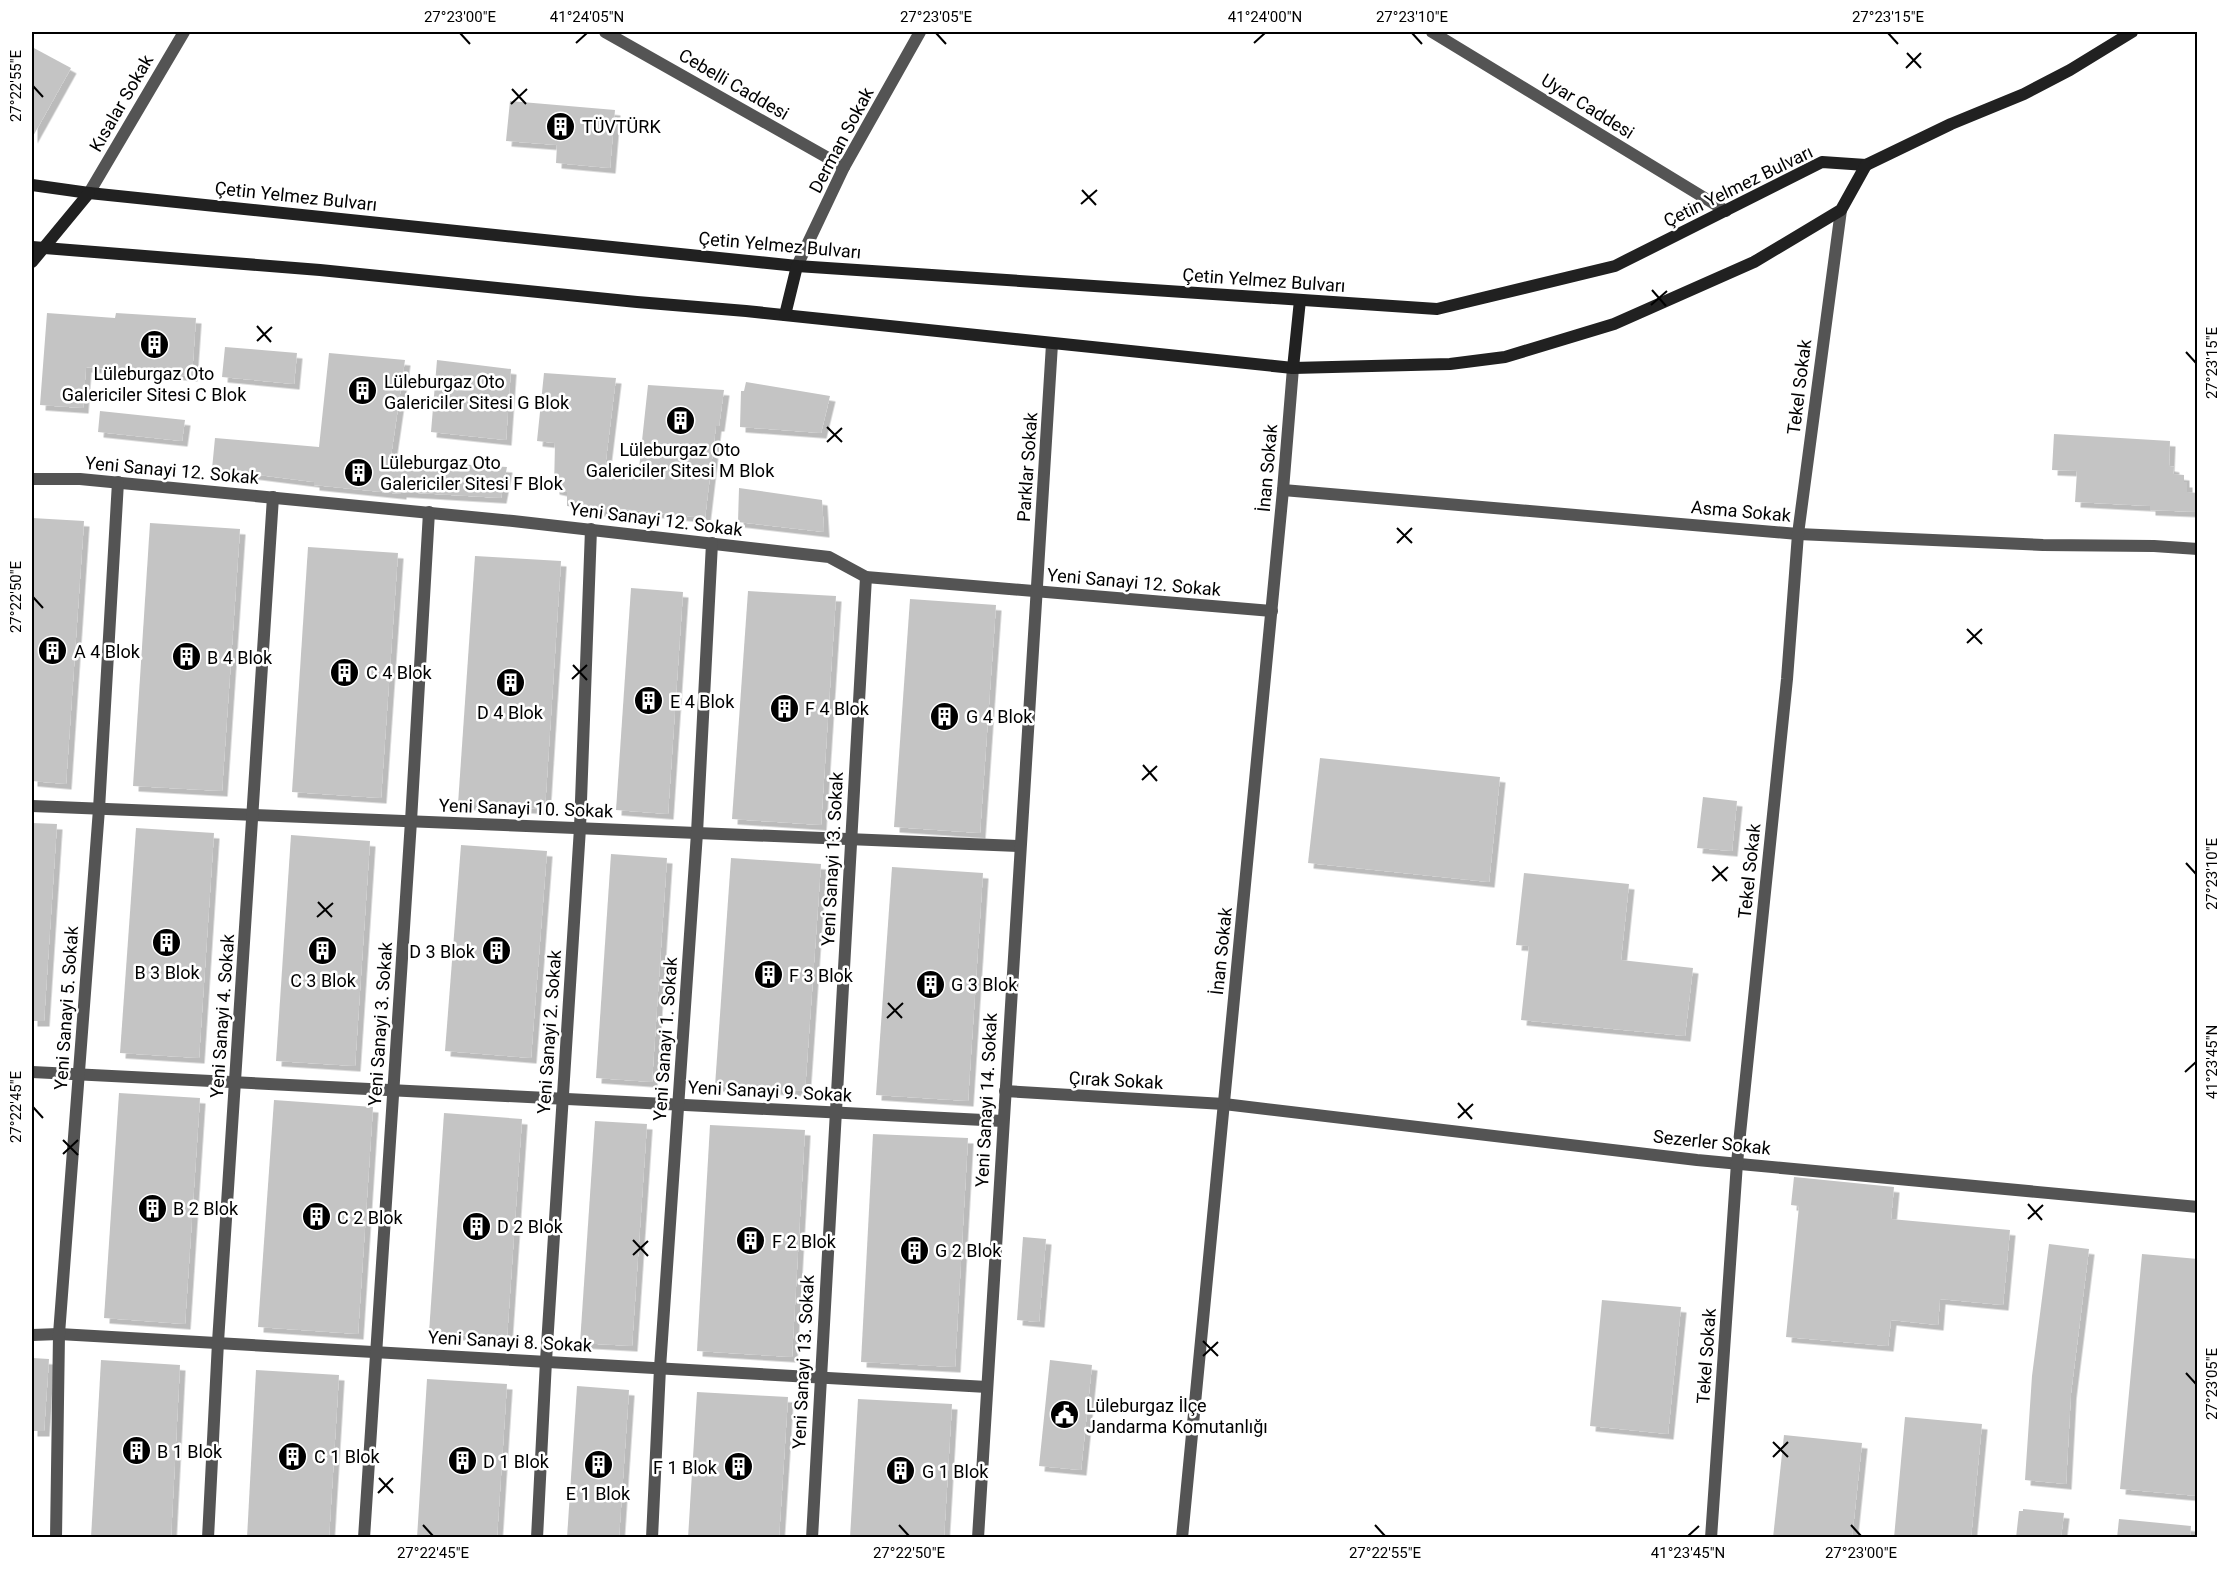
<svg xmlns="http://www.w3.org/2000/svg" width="2229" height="1569" viewBox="0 0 2229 1569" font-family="Roboto,sans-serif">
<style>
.building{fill:#c4c4c4;filter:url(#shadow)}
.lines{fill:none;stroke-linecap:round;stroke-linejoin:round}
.street{stroke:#545454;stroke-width:12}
.secondary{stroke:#212121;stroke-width:12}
.ticks{fill:none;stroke:#000;stroke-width:2}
.labels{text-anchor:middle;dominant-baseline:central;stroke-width:5;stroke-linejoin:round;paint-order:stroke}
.street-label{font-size:18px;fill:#000;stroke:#fff}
.poi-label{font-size:18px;fill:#000;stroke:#fff;text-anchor:start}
.neatline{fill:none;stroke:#000;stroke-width:2}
.ticks-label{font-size:15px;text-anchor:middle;fill:#000}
</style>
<defs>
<filter id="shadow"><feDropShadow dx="5.5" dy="5.5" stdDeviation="0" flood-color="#0004"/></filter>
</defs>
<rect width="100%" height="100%" fill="#fff"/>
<g class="building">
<polygon points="32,47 71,68 32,138"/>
<polygon points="510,101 615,110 610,168 556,163 557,145 506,141"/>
<polygon points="47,313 115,318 116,313 196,318 192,376 86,367 83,408 40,405"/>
<polygon points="225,347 297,353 294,384 222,377"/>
<polygon points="329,353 405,360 391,456 404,458 404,461 507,467 501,498 401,492 401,494 314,485 314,482 212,469 215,438 319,447"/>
<polygon points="437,360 511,369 506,440 431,432"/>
<polygon points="544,373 616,378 604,476 638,478 648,385 724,390 719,426 716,426 705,518 614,508 614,513 567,506 567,492 554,489 555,443 537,441"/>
<polygon points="746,382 830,396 821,433 740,427 741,391 744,391"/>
<polygon points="100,411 185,420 182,441 98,432"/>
<polygon points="2054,434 2170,441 2169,466 2174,467 2173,474 2184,475 2184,482 2187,482 2187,492 2198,493 2198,512 2150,510 2150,506 2075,502 2077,471 2052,470"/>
<polygon points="739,488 822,500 824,532 738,522"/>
<polygon points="32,518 84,521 66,784 32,781"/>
<polygon points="150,523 240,529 222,791 133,786"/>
<polygon points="308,547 398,553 381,798 292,792"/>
<polygon points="475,556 561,561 545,809 458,804"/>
<polygon points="631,588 683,592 668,814 616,810"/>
<polygon points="748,591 836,596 821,825 732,819"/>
<polygon points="910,599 996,605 980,833 894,827"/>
<polygon points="1320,758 1500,777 1489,882 1308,863"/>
<polygon points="1703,797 1737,801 1732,851 1697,848"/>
<polygon points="32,823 57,824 44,1021 32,1021"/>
<polygon points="136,828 214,833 199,1058 120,1053"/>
<polygon points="291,835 370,841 355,1066 276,1061"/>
<polygon points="461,845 547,851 531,1058 445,1051"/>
<polygon points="611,854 667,858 652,1082 596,1078"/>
<polygon points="731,858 821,864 805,1091 715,1086"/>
<polygon points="892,867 983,873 968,1101 876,1095"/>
<polygon points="1524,873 1629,884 1621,960 1693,968 1685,1036 1521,1020 1529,946 1516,945"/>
<polygon points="119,1093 200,1098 185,1324 104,1318"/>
<polygon points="274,1100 373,1107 358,1334 258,1327"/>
<polygon points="444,1113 522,1119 507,1338 429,1333"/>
<polygon points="595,1121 647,1124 632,1346 580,1343"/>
<polygon points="710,1125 805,1130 792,1357 697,1351"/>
<polygon points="873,1134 968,1138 955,1367 861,1362"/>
<polygon points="1794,1177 1894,1187 1891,1219 2010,1230 2003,1305 1940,1299 1938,1325 1891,1320 1888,1346 1786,1337 1799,1206 1791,1205"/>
<polygon points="1023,1237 1046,1239 1039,1322 1017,1320"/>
<polygon points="2049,1244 2089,1249 2071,1393 2066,1484 2025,1480 2032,1376"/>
<polygon points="2142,1254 2198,1259 2198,1496 2120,1489"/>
<polygon points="1602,1300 1681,1307 1668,1434 1590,1426"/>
<polygon points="32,1358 49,1359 44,1431 32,1431"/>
<polygon points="101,1360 180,1365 171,1538 91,1538"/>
<polygon points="1050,1360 1092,1365 1081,1470 1039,1466"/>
<polygon points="256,1370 339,1375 329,1538 247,1538"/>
<polygon points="427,1379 507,1384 497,1538 417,1538"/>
<polygon points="577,1386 629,1390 619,1538 567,1538"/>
<polygon points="697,1392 788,1397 779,1538 688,1538"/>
<polygon points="858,1399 952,1404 944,1538 850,1538"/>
<polygon points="1905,1417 1982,1424 1971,1538 1894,1538"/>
<polygon points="1784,1435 1862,1443 1852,1538 1773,1538"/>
<polygon points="2023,1509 2064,1513 2061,1538 2016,1538 2019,1511 2023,1511"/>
<polygon points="2119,1519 2191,1526 2190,1538 2117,1538"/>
</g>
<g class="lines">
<g class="street">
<polyline points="605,32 844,167"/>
<polyline points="1432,32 1726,211"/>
<polyline points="89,193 184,32"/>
<polyline points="797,266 844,167 920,32"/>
<polyline points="32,479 80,479 513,521 829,557 866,577 1272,611"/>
<polyline points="1283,490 1798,534 2043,545 2154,546 2198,549"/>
<polyline points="32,806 1020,846"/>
<polyline points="32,1072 1003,1121"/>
<polyline points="1005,1091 1224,1104 1697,1160 2198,1207"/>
<polyline points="32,1335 59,1334 987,1387"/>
<polyline points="56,1538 59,1334 99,809 118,482"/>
<polyline points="208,1538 218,1342 273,497"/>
<polyline points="364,1538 411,821 429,512"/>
<polyline points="537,1538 546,1361 580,828 591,529"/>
<polyline points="652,1538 660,1368 697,833 712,543"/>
<polyline points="812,1538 866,577"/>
<polyline points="978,1538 1052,344"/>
<polyline points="1182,1538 1283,490 1293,368"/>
<polyline points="1711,1538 1737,1163 1787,679 1798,534 1841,210"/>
</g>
<g class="secondary">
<polyline points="32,185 89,193 797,266 1437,309 1615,266 1822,162 1866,165 1951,124 2024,94 2070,70 2132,32"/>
<polyline points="32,247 320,270 637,302 746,311 1293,368 1450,364 1505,357 1614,324 1754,262 1841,210 1866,165"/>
<polyline points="32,262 89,193"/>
<polyline points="785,315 797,266"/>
<polyline points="1293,368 1300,300"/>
</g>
</g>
<path class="ticks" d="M 460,33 L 470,44M 936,33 L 946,44M 1412,33 L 1422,44M 1888,33 L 1898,44M 576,43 L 587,33M 1254,43 L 1265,33M 1907,53 L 1921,68M 1906,68 L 1921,53M 33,86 L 43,97M 512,89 L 526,104M 511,104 L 527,89M 1082,190 L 1096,205M 1081,204 L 1097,190M 1652,290 L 1666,306M 1651,305 L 1667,291M 257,326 L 271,342M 257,341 L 272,327M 2186,352 L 2196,363M 827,427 L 842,442M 827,442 L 842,428M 1397,528 L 1412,543M 1397,543 L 1412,528M 33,597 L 43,608M 1967,629 L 1982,644M 1967,643 L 1982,629M 573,665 L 587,680M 572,679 L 587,665M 1143,765 L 1157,781M 1142,780 L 1157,766M 2186,863 L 2196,874M 1713,866 L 1727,881M 1712,881 L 1728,867M 318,902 L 332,917M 317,917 L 333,903M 888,1003 L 902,1018M 887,1018 L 903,1003M 2185,1072 L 2196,1062M 1458,1103 L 1472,1119M 33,1107 L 43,1118M 1458,1118 L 1473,1104M 63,1140 L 78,1155M 63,1154 L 78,1140M 2028,1204 L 2042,1220M 2028,1219 L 2043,1205M 633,1240 L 648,1256M 633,1255 L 648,1241M 1203,1341 L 1218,1356M 1203,1356 L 1218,1342M 2186,1373 L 2196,1384M 1773,1442 L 1788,1457M 1773,1457 L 1788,1442M 379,1478 L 393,1493M 378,1493 L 393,1478M 423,1525 L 433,1536M 899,1525 L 909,1536M 1375,1525 L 1385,1536M 1851,1525 L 1861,1536M 1688,1536 L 1699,1526"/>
<defs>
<symbol id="building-disc" viewBox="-11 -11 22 22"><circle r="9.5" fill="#000" stroke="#fff"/><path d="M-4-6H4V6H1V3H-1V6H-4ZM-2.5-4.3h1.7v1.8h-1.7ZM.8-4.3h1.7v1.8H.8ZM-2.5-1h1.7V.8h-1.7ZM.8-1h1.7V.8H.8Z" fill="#fff"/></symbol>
<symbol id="civic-disc" viewBox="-11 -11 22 22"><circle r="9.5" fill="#000" stroke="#fff"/><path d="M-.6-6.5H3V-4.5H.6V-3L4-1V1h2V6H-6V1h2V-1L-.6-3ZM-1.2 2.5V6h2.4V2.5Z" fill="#fff"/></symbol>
</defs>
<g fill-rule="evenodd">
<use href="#building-disc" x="544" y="110" width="33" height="33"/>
<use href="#building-disc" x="138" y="328" width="33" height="33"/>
<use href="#building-disc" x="346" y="374" width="33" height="33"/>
<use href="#building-disc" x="664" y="404" width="33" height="33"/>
<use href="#building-disc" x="342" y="456" width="33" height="33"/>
<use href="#building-disc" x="36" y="634" width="33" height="33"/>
<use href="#building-disc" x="170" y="640" width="33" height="33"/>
<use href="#building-disc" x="328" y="656" width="33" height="33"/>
<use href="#building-disc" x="494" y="666" width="33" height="33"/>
<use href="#building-disc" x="632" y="684" width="33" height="33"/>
<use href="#building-disc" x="768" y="692" width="33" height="33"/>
<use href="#building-disc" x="928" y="700" width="33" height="33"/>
<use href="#building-disc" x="150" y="926" width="33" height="33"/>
<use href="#building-disc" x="306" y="934" width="33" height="33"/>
<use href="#building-disc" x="480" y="934" width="33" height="33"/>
<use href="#building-disc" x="752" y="958" width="33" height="33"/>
<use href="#building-disc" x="914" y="968" width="33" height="33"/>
<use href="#building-disc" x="136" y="1192" width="33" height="33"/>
<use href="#building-disc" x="300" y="1200" width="33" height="33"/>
<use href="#building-disc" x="460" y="1210" width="33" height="33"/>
<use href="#building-disc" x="734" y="1224" width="33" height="33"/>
<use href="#building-disc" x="898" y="1234" width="33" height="33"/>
<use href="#civic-disc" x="1048" y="1398" width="33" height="33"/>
<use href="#building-disc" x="120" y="1434" width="33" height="33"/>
<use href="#building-disc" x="276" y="1440" width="33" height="33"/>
<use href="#building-disc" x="446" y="1444" width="33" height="33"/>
<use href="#building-disc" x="582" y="1448" width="33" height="33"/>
<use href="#building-disc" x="722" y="1450" width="33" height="33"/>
<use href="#building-disc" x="884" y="1454" width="33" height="33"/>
</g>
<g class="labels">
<g class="street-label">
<text transform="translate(734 84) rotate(30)">Cebelli Caddesi</text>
<text transform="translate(121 103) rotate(-60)">Kısalar Sokak</text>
<text transform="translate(1588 106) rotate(32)">Uyar Caddesi</text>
<text transform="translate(841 140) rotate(-62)">Derman Sokak</text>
<text transform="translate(1738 186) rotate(-26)">Çetin Yelmez Bulvarı</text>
<text transform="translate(296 196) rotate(6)">Çetin Yelmez Bulvarı</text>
<text transform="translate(780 245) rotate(5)">Çetin Yelmez Bulvarı</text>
<text transform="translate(1264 280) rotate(4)">Çetin Yelmez Bulvarı</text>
<text transform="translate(1799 387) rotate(-83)">Tekel Sokak</text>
<text transform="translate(1027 467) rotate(-86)">Parklar Sokak</text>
<text transform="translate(1267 468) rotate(-85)">İnan Sokak</text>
<text transform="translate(172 470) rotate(5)">Yeni Sanayi 12. Sokak</text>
<text transform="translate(1741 511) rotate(5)">Asma Sokak</text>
<text transform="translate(656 519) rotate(7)">Yeni Sanayi 12. Sokak</text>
<text transform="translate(1134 582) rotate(5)">Yeni Sanayi 12. Sokak</text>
<text transform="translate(526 808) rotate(2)">Yeni Sanayi 10. Sokak</text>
<text transform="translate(832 859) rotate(-87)">Yeni Sanayi 13. Sokak</text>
<text transform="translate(1749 871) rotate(-84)">Tekel Sokak</text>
<text transform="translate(1221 951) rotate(-84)">İnan Sokak</text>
<text transform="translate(66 1008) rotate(-86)">Yeni Sanayi 5. Sokak</text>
<text transform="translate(222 1016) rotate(-86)">Yeni Sanayi 4. Sokak</text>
<text transform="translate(380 1024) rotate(-86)">Yeni Sanayi 3. Sokak</text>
<text transform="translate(549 1032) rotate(-86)">Yeni Sanayi 2. Sokak</text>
<text transform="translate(665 1039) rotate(-86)">Yeni Sanayi 1. Sokak</text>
<text transform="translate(1116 1080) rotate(3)">Çırak Sokak</text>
<text transform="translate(770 1091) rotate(3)">Yeni Sanayi 9. Sokak</text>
<text transform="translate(986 1100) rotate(-87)">Yeni Sanayi 14. Sokak</text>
<text transform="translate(1712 1142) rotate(6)">Sezerler Sokak</text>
<text transform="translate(510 1341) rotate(3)">Yeni Sanayi 8. Sokak</text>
<text transform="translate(1706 1356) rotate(-86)">Tekel Sokak</text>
<text transform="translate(803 1362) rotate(-87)">Yeni Sanayi 13. Sokak</text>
</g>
<g class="poi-label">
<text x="582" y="126">TÜVTÜRK</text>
<text x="154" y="373" text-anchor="middle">Lüleburgaz Oto<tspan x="154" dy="21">Galericiler Sitesi C Blok</tspan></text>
<text x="384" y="381">Lüleburgaz Oto<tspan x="384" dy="21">Galericiler Sitesi G Blok</tspan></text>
<text x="680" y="449" text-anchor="middle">Lüleburgaz Oto<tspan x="680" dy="21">Galericiler Sitesi M Blok</tspan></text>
<text x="380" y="462">Lüleburgaz Oto<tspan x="380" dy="21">Galericiler Sitesi F Blok</tspan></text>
<text x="74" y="651">A 4 Blok</text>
<text x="207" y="657">B 4 Blok</text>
<text x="366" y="672">C 4 Blok</text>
<text x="670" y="701">E 4 Blok</text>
<text x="805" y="708">F 4 Blok</text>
<text x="510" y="712" text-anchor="middle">D 4 Blok</text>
<text x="966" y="716">G 4 Blok</text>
<text x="475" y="951" text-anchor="end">D 3 Blok</text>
<text x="167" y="972" text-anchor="middle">B 3 Blok</text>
<text x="789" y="975">F 3 Blok</text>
<text x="323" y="980" text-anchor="middle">C 3 Blok</text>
<text x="951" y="984">G 3 Blok</text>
<text x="173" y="1208">B 2 Blok</text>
<text x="337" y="1217">C 2 Blok</text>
<text x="497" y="1226">D 2 Blok</text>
<text x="772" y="1241">F 2 Blok</text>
<text x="935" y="1250">G 2 Blok</text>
<text x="1086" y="1405">Lüleburgaz İlçe<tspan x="1086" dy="21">Jandarma Komutanlığı</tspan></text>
<text x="157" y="1451">B 1 Blok</text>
<text x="314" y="1456">C 1 Blok</text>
<text x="483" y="1461">D 1 Blok</text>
<text x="717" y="1467" text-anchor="end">F 1 Blok</text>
<text x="922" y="1471">G 1 Blok</text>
<text x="598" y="1493" text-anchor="middle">E 1 Blok</text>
</g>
</g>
<rect width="2229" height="1569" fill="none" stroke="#ffffff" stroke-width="66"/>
<rect x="33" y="33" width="2163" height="1503" class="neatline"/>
<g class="ticks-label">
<text x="460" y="22">27°23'00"E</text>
<text x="587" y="22">41°24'05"N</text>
<text x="936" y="22">27°23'05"E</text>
<text x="1265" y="22">41°24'00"N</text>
<text x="1412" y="22">27°23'10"E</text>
<text x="1888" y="22">27°23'15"E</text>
<text transform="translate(16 86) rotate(-90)" y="5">27°22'55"E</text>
<text transform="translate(2212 363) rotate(-90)" y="5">27°23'15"E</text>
<text transform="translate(16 597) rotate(-90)" y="5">27°22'50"E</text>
<text transform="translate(2212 874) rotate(-90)" y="5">27°23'10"E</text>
<text transform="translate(2212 1062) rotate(-90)" y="5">41°23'45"N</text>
<text transform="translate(16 1107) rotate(-90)" y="5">27°22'45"E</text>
<text transform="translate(2212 1384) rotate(-90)" y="5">27°23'05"E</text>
<text x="433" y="1558">27°22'45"E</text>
<text x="909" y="1558">27°22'50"E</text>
<text x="1385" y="1558">27°22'55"E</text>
<text x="1688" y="1558">41°23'45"N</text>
<text x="1861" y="1558">27°23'00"E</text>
</g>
</svg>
